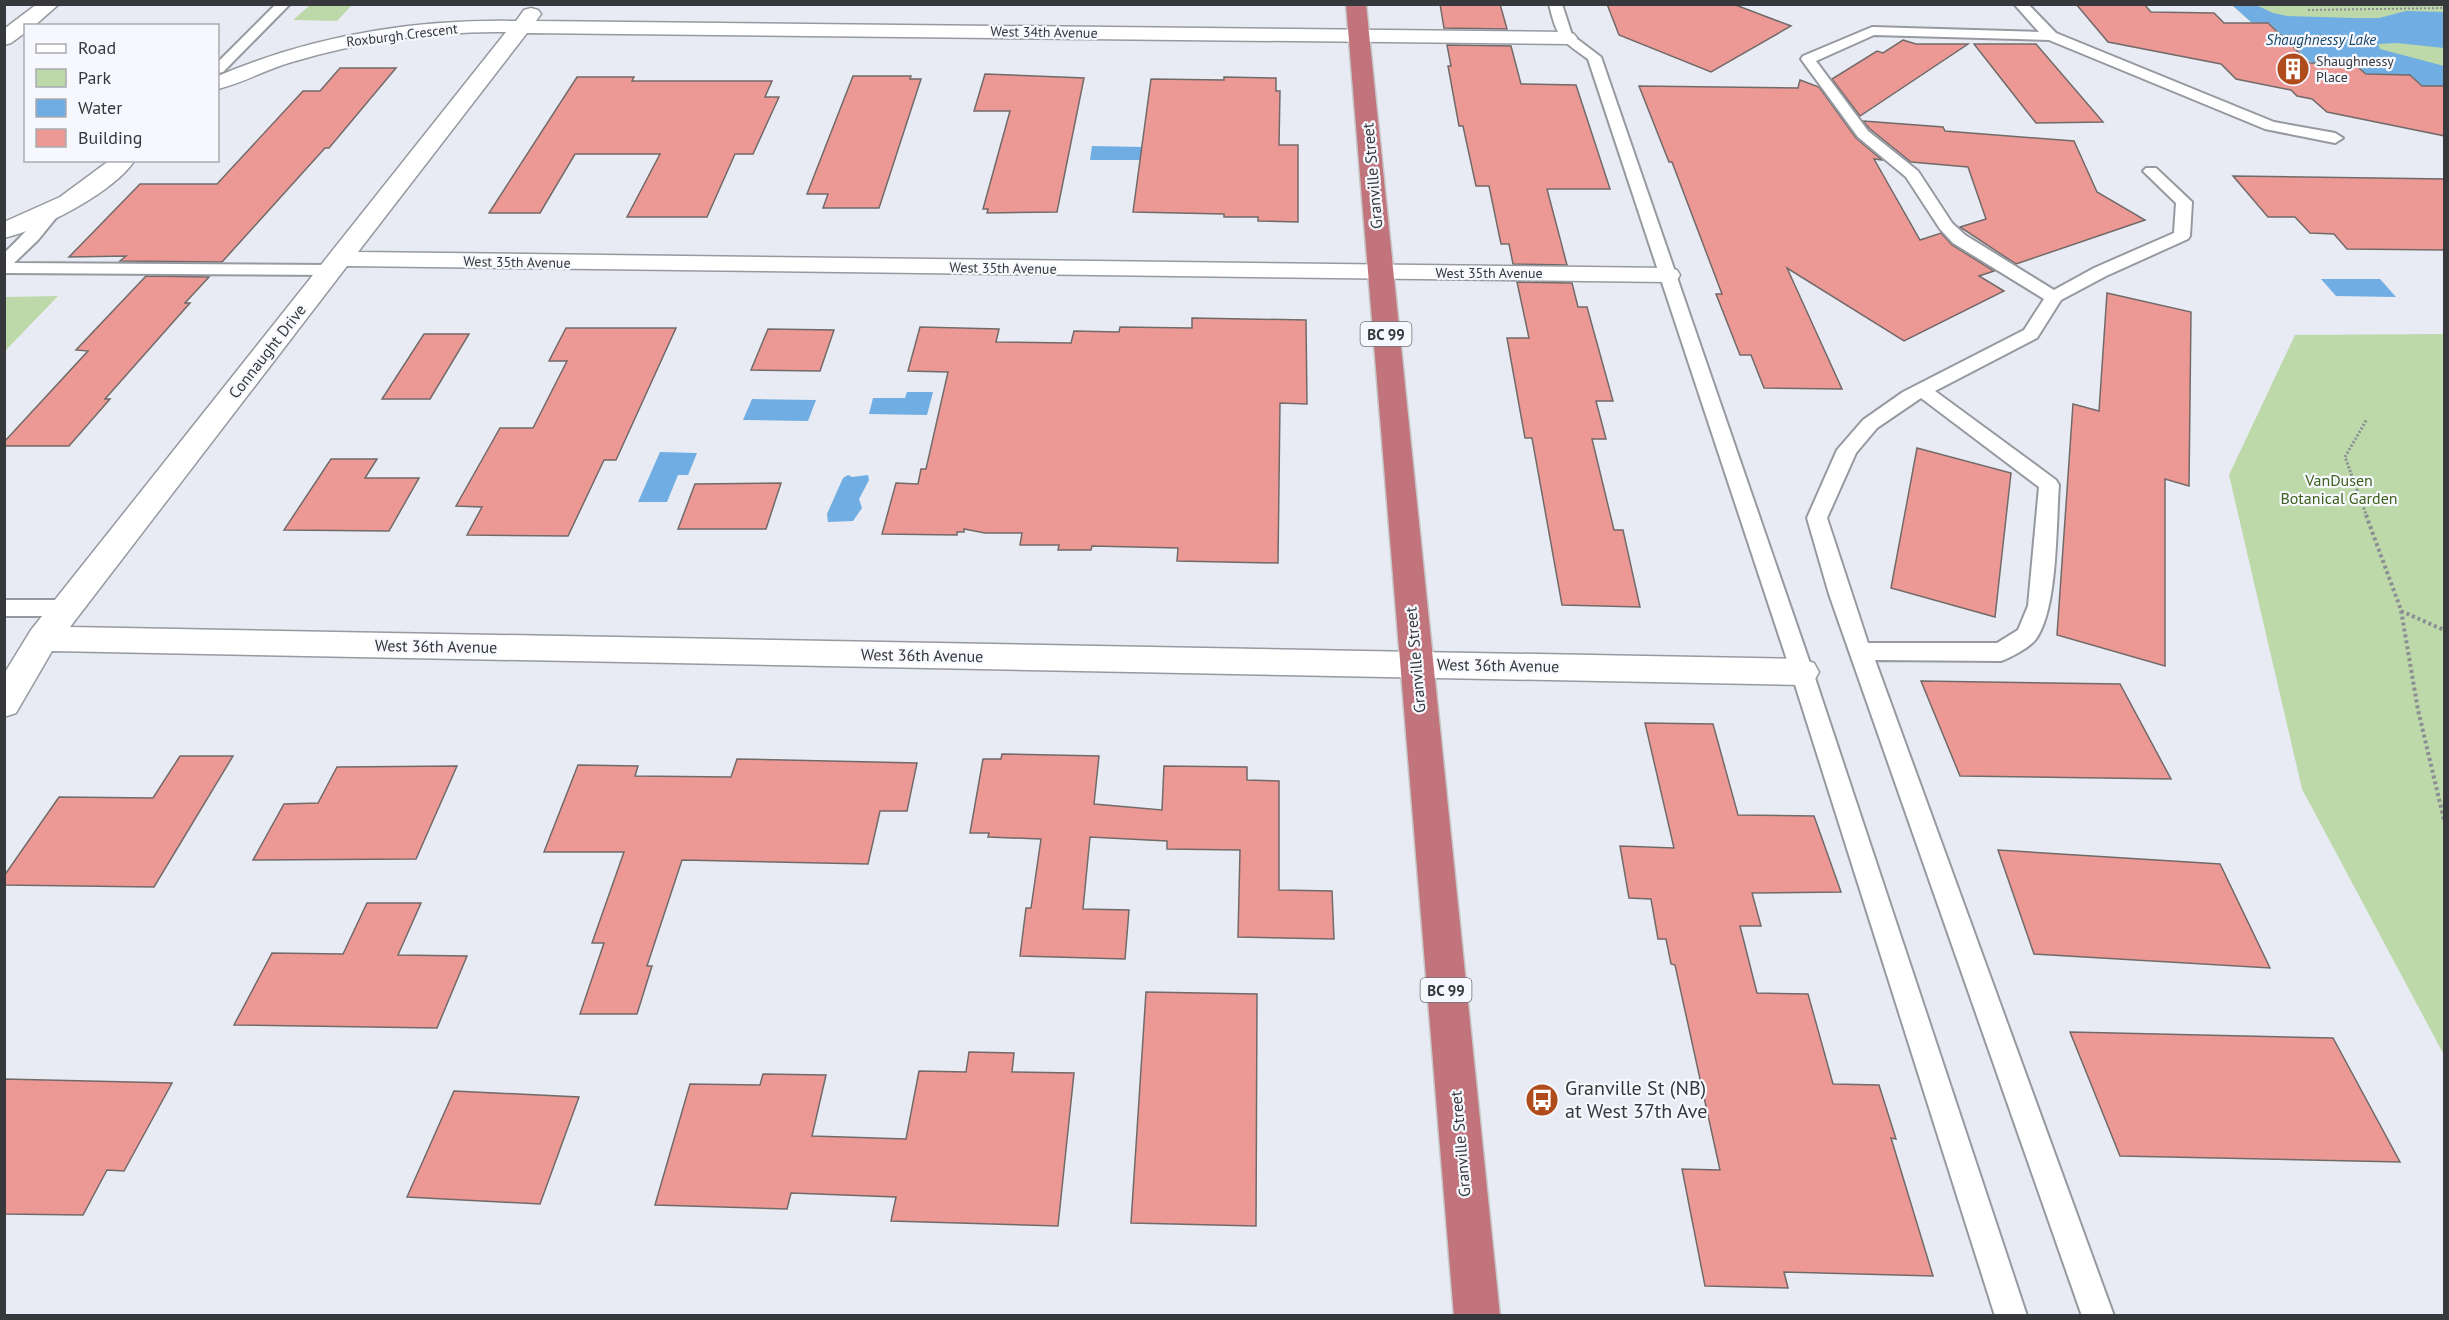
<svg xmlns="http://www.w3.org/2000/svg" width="2449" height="1320" viewBox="0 0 2449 1320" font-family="'PT Sans',sans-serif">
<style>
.green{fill:#bdd9a9}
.water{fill:#6fade2}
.building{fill:#ec9996;stroke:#726a69;stroke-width:1.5}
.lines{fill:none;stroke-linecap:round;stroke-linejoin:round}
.lane-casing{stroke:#9799a1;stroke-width:4}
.street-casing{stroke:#9799a1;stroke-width:3}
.highway-casing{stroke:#c7c7c8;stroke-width:3}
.path-far2{stroke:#8c8e94;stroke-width:2;stroke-dasharray:2 2;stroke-linecap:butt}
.path-far1{stroke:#8c8e94;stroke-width:3;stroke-dasharray:2 2;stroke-linecap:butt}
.path{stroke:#8c8e94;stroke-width:4;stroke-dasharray:3 3;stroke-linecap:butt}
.lane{fill:#fff;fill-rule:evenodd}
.street{fill:#fff;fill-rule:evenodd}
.highway{fill:#c1747c;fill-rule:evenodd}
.labels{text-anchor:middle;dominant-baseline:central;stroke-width:4.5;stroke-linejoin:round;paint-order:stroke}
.far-street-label{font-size:14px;fill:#37383b;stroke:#f6f8fe}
.far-poi-label{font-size:14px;fill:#37383b;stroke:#f6f8fe;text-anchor:start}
.far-water-label{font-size:15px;font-style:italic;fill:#164467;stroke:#f6f8fe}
.shield{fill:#f6f8fe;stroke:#707276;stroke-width:1.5}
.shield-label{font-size:15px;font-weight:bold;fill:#37383b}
.street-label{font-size:16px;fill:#37383b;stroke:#f6f8fe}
.park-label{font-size:16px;fill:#3d601c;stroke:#f6f8fe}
.near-poi-label{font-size:20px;fill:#37383b;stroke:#f6f8fe;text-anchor:start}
</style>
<rect width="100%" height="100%" fill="#e8ebf3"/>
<g class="green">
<polygon points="310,5 310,4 352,5 337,21 293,20"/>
<polygon points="2232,5 2444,5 2444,86 2423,86 2411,75 2367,74 2355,64 2312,63 2269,23 2251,22"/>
<polygon points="58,296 5,351 5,297"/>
<polygon points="2444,334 2444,1055 2302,789 2229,475 2295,335"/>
</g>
<g class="water">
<polygon points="2232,5 2256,5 2273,13 2287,16 2354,18 2379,18 2406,11 2444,12 2444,48 2397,43 2378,44 2380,49 2444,66 2444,86 2423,86 2411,75 2367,74 2355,64 2312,63 2269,23 2251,22"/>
<polygon points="1092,146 1143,147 1142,160 1090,160"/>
<polygon points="2321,279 2380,279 2396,297 2336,296"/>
<polygon points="907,392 933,392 927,415 869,414 873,398 905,398"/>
<polygon points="752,399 816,400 808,421 743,420"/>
<polygon points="660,452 697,453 688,475 678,475 667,502 638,502"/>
<polygon points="848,475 852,477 868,475 869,480 859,499 862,508 853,521 828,522 827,514 843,478"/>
</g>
<g class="building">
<polygon points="1440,4 1500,4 1507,29 1444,28"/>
<polygon points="1607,4 1733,4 1791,26 1711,72 1619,35"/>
<polygon points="2076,4 2144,4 2151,12 2214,13 2224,23 2268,23 2310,63 2354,64 2366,74 2410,75 2422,86 2445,86 2445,136 2327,112 2312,99 2297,96 2291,90 2236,79 2221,64 2108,42"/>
<polygon points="1903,40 1916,44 1968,44 1860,116 1832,79 1877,51 1883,53"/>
<polygon points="1974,44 2036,44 2103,122 2036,123"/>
<polygon points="1447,45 1511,46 1521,84 1576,85 1610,189 1547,189 1567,265 1513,264 1509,244 1501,244 1489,186 1476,186 1463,126 1459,126 1448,66 1451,66"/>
<polygon points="340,68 396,68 329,148 325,148 222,262 120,261 126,256 69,257 140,184 217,184 303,91 320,91"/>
<polygon points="985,74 1084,78 1057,212 987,213 988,209 983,209 1010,111 974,111"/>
<polygon points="853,76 911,76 910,79 921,79 879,208 823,208 828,194 807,194"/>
<polygon points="577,77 634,77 632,81 772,81 765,97 779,97 753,154 735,154 707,217 627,217 660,154 575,154 540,213 489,213"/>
<polygon points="1224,77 1276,78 1276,91 1280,91 1279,145 1298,145 1298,222 1258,221 1258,217 1224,217 1224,214 1133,212 1151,79 1224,80"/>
<polygon points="1800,80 1819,87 1856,138 1882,160 1874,159 1920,240 1941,233 1952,245 1994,271 1979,276 2004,291 1904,341 1787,268 1842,389 1764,388 1751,355 1740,355 1716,294 1722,294 1672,162 1669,162 1639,86 1798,88"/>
<polygon points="1863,121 1943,127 1945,131 2074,141 2097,192 2145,220 2016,264 1960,227 1986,219 1968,167 1911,162 1870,129"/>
<polygon points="2233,176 2445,179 2445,250 2347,249 2334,234 2310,233 2295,217 2268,217"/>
<polygon points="146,276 209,277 185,303 190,303 105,399 110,399 69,446 4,446 4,442 88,351 76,350"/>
<polygon points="1517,282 1572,283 1578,307 1587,307 1613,401 1596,401 1606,439 1592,439 1614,530 1623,530 1640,607 1562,605 1532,438 1525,438 1507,338 1529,338"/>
<polygon points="2107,293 2191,312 2189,486 2165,479 2165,666 2057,635 2073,404 2099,411"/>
<polygon points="1192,318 1306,320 1307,404 1280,403 1278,563 1177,561 1178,548 1092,546 1091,550 1058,550 1059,545 1020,545 1022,533 985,533 964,529 964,532 957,532 957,535 882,534 896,483 918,484 921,469 926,469 948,372 908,371 920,327 999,329 996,342 1071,343 1074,331 1119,332 1120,327 1192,328"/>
<polygon points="566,328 676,328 616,460 604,460 568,536 467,535 482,507 456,506 500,428 533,428 567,361 549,361"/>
<polygon points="768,329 834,330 820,371 751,370"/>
<polygon points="424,334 469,334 430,399 382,399"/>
<polygon points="1917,448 2011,473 1995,617 1891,588"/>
<polygon points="331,459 377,459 365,478 419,478 389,531 284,530"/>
<polygon points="781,483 766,529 678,529 695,484"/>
<polygon points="1921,681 2120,684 2171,779 1960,776"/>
<polygon points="1645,723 1713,724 1738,815 1814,816 1841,892 1752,893 1761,926 1740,926 1757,993 1808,994 1833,1084 1879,1085 1896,1139 1891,1138 1933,1276 1784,1272 1788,1288 1705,1286 1682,1169 1720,1170 1675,965 1671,964 1666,939 1658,939 1651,899 1629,898 1620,846 1674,848"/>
<polygon points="1002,754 1099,756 1094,804 1162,810 1164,766 1247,767 1247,780 1279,781 1279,890 1332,891 1334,939 1238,937 1240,850 1167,849 1167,841 1090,837 1083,909 1129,910 1125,959 1020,956 1026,908 1031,908 1041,839 988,837 989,833 970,833 983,759 1001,759"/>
<polygon points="180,756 233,756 154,887 4,885 4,876 59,797 153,798"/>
<polygon points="737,759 917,763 907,811 880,811 868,864 682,860 647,966 652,966 637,1014 580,1014 604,943 592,943 624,852 544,852 578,765 638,766 635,776 731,777"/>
<polygon points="457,766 416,859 253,860 284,804 318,803 337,767"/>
<polygon points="1998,850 2220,864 2270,968 2034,954"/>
<polygon points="367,903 421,903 398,955 467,956 437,1028 234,1025 272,953 343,954"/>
<polygon points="1146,992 1257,994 1256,1226 1131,1223"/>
<polygon points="2070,1032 2333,1038 2400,1162 2120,1156"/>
<polygon points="969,1052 1014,1053 1012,1072 1074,1073 1058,1226 891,1221 896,1197 791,1193 787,1209 655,1205 690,1084 760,1085 763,1074 826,1075 812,1136 906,1139 919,1071 966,1072"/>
<polygon points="4,1079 172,1083 124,1171 107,1170 83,1215 4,1214"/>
<polygon points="454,1091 579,1097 540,1204 407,1197"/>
</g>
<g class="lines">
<defs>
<g id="lane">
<polygon points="276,4 290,4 223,72 218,73 218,62"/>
<path d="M 1549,4 L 1562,4 L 1572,35 L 1601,57 L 1813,672 L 2027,1316 L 1995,1316 L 1791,672 L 1588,59 C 1560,39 1557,38 1549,4 Z"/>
<path d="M 2014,4 L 2028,4 L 2056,33 L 2274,122 L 2335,133 L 2343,138 L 2335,143 L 2265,129 L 2049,40 L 1874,35 L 1816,61 L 1868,131 L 1918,171 L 1952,223 L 1965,235 L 2054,290 L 2094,268 L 2174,233 L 2176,203 L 2146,174 L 2143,171 L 2146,168 L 2156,168 L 2192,202 L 2190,236 L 2188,239 L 2106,276 L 2061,300 L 2037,338 L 1935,391 L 2056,480 L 2059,485 C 2056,524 2058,608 2036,639 C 2029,648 2012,657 2001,661 L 1875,660 L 2114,1316 L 2082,1316 L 1829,594 L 1807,518 L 1837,450 L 1863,420 L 1903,392 L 2024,330 L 2044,299 L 1953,243 L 1940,229 L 1906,177 L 1858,137 L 1801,59 L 1803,56 L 1872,27 L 2039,32 ZM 1921,398 L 2039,487 L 2028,606 L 2018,630 L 1997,643 L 1868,643 L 1827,518 L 1856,453 L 1877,428 Z"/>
<path d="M 52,208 L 60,213 L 38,240 L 14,263 L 330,265 L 336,266 L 338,270 L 336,274 L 330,275 L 4,273 L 4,253 C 14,245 44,210 52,208 Z"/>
<polygon points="4,600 67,600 75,602 78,608 75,614 67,616 4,616"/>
</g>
<g id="street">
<polygon points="37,4 59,4 34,26 26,26 26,32 11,43 4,45 4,29"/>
<path d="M 531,8 L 538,10 L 541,14 L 536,21 L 1567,32 L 1574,34 L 1577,38 L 1574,42 L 1567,44 L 527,33 L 358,252 L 1668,268 L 1677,270 L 1680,275 L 1677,280 L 1668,282 L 347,266 L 70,627 L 1802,659 L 1814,663 L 1819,672 L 1814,681 L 1802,685 L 52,651 L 16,713 L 4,717 L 4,674 L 31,630 L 506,32 C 434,31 361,41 292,62 C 267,69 243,83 218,89 L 218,76 C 312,36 414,19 516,21 L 524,10 Z"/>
<path d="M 110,160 L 135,160 C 113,193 42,229 4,238 L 4,222 L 60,197 Z"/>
</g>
<polygon id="highway" points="1346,4 1366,4 1500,1316 1454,1316"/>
</defs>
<use href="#lane" class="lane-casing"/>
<use href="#street" class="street-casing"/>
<use href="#highway" class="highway-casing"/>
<polyline class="path-far2" points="2308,10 2444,8"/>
<polyline class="path-far1" points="2367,517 2345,457 2367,419"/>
<g class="path">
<polyline points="2366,515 2401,610 2418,710 2444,820"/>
<polyline points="2401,611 2444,630"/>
</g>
<use href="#lane" class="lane"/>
<use href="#street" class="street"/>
<use href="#highway" class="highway"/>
</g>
<defs>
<symbol id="building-disc" viewBox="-11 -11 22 22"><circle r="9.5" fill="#b04b1c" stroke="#f6f8fe"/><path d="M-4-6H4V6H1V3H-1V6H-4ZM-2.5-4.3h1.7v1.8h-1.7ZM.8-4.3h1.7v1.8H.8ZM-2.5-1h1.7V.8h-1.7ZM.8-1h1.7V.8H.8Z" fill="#fff"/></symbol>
<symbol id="bus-disc" viewBox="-11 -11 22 22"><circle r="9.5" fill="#b04b1c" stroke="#f6f8fe"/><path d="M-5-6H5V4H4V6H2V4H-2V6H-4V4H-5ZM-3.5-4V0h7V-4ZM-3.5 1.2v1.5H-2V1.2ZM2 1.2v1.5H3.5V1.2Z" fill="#fff"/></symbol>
</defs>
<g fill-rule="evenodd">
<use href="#building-disc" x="2274" y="50" width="38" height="38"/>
<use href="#bus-disc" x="1523" y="1081" width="38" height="38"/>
</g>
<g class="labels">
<g class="far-street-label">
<text transform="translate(1044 32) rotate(1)">West 34th Avenue</text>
<text transform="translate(402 35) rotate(-7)">Roxburgh Crescent</text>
<text transform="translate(517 262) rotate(1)">West 35th Avenue</text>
<text transform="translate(1003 268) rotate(1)">West 35th Avenue</text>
<text x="1489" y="273">West 35th Avenue</text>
</g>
<g class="far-poi-label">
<text x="2316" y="61">Shaughnessy<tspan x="2316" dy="16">Place</tspan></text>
</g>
<g class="far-water-label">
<text x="2321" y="39">Shaughnessy Lake</text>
</g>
<g class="shield">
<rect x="1360.5" y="322" width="51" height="24" rx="4.5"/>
<rect x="1420.5" y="978" width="51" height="24" rx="4.5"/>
</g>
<g class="shield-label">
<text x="1386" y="334">BC 99</text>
<text x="1446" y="990">BC 99</text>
</g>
<g class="street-label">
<text transform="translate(1372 176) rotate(-95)">Granville Street</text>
<text transform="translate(267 351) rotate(-52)">Connaught Drive</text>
<text transform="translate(436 646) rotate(1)">West 36th Avenue</text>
<text transform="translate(922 655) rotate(1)">West 36th Avenue</text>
<text transform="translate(1415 660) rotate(-95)">Granville Street</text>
<text transform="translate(1498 665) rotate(1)">West 36th Avenue</text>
<text transform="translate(1460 1144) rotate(-95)">Granville Street</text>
</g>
<g class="park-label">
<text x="2339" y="480">VanDusen<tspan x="2339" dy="18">Botanical Garden</tspan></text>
</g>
<g class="near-poi-label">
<text x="1565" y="1088">Granville St (NB)<tspan x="1565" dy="23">at West 37th Ave</tspan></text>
</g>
</g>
<rect width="2449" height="1320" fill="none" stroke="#37383b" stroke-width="12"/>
<rect x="24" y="24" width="195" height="138" fill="#f6f8fe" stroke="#aaabb0" stroke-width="1.5"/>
<rect x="36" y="44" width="30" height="9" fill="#ffffff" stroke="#aaabb0" stroke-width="1.5"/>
<text x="78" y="54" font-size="18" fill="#37383b">Road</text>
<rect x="36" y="69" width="30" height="18" fill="#bdd9a9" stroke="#aaabb0" stroke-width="1.5"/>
<text x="78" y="84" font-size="18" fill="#37383b">Park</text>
<rect x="36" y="99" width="30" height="18" fill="#6fade2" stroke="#aaabb0" stroke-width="1.5"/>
<text x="78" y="114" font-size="18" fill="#37383b">Water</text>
<rect x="36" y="129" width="30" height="18" fill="#ec9996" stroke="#aaabb0" stroke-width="1.5"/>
<text x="78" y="144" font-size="18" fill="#37383b">Building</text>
</svg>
